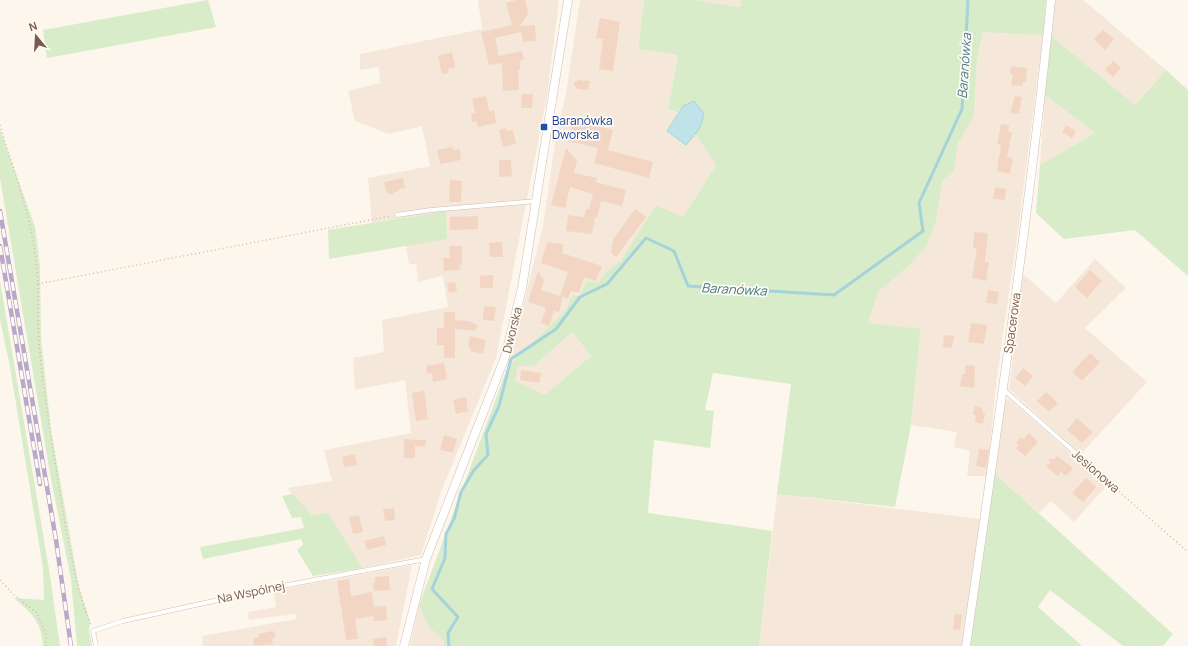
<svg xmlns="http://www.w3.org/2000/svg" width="1188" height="646" viewBox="0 0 1188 646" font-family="Manrope,sans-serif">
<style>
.residential{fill:#f5e8da}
.green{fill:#d8ecc9;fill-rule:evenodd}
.water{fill:#bfe3e8;stroke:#a5d3da}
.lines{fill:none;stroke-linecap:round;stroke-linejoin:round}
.stream{stroke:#a5d3da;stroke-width:3}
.building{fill:#f3d5c3}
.lane-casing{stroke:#d1beb0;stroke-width:5}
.street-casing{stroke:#d1beb0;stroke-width:9}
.path{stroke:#d9b8a5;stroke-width:1.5;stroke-dasharray:1 3;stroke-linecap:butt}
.lane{stroke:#fff;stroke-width:4}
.street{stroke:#fff;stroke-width:8}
.rail-casing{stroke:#b9a8c9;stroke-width:4.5}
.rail{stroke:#fffaf3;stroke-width:3;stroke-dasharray:9;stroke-linecap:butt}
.transit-dot{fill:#1a4fb4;stroke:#fffaf3;stroke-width:1.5}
.labels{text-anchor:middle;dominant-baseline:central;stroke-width:3.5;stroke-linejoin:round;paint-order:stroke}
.transit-label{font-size:12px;fill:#164399;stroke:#fffaf3;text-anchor:start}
.street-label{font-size:12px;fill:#7a5c4d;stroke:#fffaf3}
.water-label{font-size:13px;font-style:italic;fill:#437c86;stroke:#fffaf3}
</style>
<rect width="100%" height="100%" fill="#fdf6ec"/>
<g class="residential">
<polygon points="478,0 559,0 547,96 496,358 441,492 421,555 363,568 328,513 312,515 287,488 332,481 324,450 411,433 405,380 355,390 353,358 384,352 382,320 448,307 443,276 418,282 416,264 409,264 406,245 447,239 446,211 372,223 368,178 430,166 422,126 389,134 355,121 348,91 380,83 379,67 360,70 360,54 482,29"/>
<polygon points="580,0 644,0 638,49 678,55 668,109 678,112 667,131 686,145 695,134 716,165 683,217 656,205 621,260 604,274 598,283 586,281 580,296 572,295 566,310 508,366 543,226 557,130 566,94"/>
<polygon points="695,0 741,0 742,7"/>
<polygon points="1055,0 1083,0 1166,70 1135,105 1050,35"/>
<polygon points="983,31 1043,35 1019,224 997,376 987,476 967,476 970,451 954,447 957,432 911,425 921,330 868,323 878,292 905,269 939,196 942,181 954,171 958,144 974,116 977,58"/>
<polygon points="1045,95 1095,133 1040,165"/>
<polygon points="1095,259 1126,288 1085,328 1147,382 1081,454 1009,389 1023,274 1056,303"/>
<polygon points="572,332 591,356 545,396 515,381 518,366 534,366"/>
<polygon points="1008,398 1107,485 1074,522 1051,501 1039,513 994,473 1004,402"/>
<polygon points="777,494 980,519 962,646 759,646"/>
<polygon points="412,565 396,646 203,646 202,636 296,619 296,614 249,620 248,612 276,607 273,591"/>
<polygon points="419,605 428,626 444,641 444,646 410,646"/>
</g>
<g class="green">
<polygon points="208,0 216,27 47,58 43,30"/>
<path d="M 644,0 L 695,0 L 741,7 L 741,0 L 1046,0 L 1043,35 L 983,32 L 977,58 L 974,116 L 958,144 L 954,171 L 942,181 L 936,220 L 927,246 L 905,269 L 878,292 L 868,323 L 921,329 L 911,425 L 895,507 L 777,494 L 791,384 L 713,373 L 705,410 L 714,411 L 710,448 L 654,440 L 648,513 L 772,531 L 759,646 L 444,646 L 444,641 L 428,626 L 419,605 L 508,366 L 566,310 L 572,295 L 580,296 L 586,281 L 598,283 L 604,274 L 621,260 L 656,205 L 683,217 L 716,165 L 695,134 L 700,128 L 704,114 L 694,101 L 683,106 L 678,112 L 668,109 L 678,55 L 638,49 ZM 572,332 L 591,356 L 545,395 L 515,381 L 518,366 L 534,366 Z"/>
<polygon points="1050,35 1135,105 1166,70 1188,90 1188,276 1135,230 1064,239 1036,213 1040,165 1095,133 1045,95"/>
<polygon points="0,129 35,227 40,266 41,339 51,430 79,587 90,621 89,630 92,646 77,646 71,579 51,479 0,178"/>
<polygon points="446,211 447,239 329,259 328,230"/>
<path d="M 0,281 L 49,569 L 60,646 L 43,646 C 41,620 32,614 14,598 L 44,600 L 43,568 L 10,367 L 0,319 Z"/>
<polygon points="994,473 1173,634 1163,646 1123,646 1050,590 1038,607 1082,646 970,646"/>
<polygon points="293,494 312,515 328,513 363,568 313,576 297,550 303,545 301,539 203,559 200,547 304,528 301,517 292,518 282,496"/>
</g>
<polygon class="water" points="694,101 704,114 700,128 686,145 667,131 683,106"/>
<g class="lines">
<polyline class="stream" points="449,646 448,633 458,617 432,589 445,558 446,534 454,519 461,492 474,470 488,455 486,434 499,406 511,359 556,329 580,297 607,284 646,238 674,251 688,286 834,295 923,231 919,203 962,109 968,0"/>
</g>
<g class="building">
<polygon points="516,0 525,0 528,14 520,26 535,25 536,41 523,42 521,32 495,38 499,56 522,51 524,59 520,60 520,70 518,70 519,90 503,91 502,63 489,65 481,32 512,25 506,3"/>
<polygon points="600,18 620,22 613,71 599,69 603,39 596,38"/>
<polygon points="1103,30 1114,39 1105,50 1094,39"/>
<polygon points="452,52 455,67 448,69 449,73 442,74 438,56"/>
<polygon points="1113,61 1121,68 1113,77 1105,70"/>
<polygon points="1011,66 1027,68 1026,82 1023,82 1022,86 1011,85 1013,74 1010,74"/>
<polygon points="579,80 590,81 588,90 577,89 573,83"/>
<polygon points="522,94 533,94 532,108 521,108"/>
<polygon points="486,96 489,111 494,110 496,123 478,127 476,121 472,122 471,113 475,113 472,99"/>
<polygon points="1015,96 1022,97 1019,114 1010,113"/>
<polygon points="573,120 613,130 608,150 653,162 649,178 594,163 598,148 568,141"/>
<polygon points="1001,124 1009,125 1008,131 1012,132 1007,157 1013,158 1010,174 997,171 1001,145 997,144"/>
<polygon points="1066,125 1076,131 1072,138 1062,132"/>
<polygon points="506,128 507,131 513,130 516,144 503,147 499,130"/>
<polygon points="452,147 453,150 460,149 461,160 440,164 437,150"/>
<polygon points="566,148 577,161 574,173 597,178 596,182 626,190 622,206 601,201 597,218 595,217 592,234 566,231 568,215 584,217 586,209 589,209 593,194 570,187 565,208 551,205"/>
<polygon points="499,160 511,160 512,176 499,177"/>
<polygon points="403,178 405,188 398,189 399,191 394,192 392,195 386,192 384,182"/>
<polygon points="450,180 462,181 461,202 449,202"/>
<polygon points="995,187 1006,189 1005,200 993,199"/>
<polygon points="635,209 646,217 616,257 611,253 613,240"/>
<polygon points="478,216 478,229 450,230 450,217"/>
<polygon points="974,232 988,233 985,262 989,262 986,281 972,278 977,249 973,248"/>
<polygon points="502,242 503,257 490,257 489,243"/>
<polygon points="547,242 563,244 562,253 602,266 596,281 584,277 579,293 571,291 568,299 563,297 559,312 554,311 549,326 541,323 546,308 528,302 538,271 544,281 541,290 560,296 568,272 541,263"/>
<polygon points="449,246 462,246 462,265 459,265 460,270 444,271 443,258 450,258"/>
<polygon points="1090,270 1102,281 1087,298 1075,287"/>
<polygon points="493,275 493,288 480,288 480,276"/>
<polygon points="455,282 457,291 449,293 447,283"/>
<polygon points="988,290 999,292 997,304 986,303"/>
<polygon points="484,306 496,307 494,321 483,320"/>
<polygon points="444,312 455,312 455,320 469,321 477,325 476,331 455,329 455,358 444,358 444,345 437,345 437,328 444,328"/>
<polygon points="971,323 987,325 984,344 968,342"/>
<polygon points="944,335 954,336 952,348 943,347"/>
<polygon points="470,336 486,340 483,354 470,351 471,348 468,347"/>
<polygon points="1090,353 1100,362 1082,381 1072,372"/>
<polygon points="444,363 447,379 433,382 432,373 427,374 426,366"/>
<polygon points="966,365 975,366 974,388 960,386 962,374 965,374"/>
<polygon points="1023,368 1033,376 1025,386 1015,378"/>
<polygon points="521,370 541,373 539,383 520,380"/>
<polygon points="424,391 428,419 416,421 412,393"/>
<polygon points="1046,392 1058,403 1049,412 1037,401"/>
<polygon points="466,397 468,411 456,414 453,400"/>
<polygon points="975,406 983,408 982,412 985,413 983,424 975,422 976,415 973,415"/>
<polygon points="1077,418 1093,432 1082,443 1067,430"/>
<polygon points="1029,433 1038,442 1025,456 1016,448 1019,445 1016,443 1021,437 1024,439"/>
<polygon points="444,435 457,439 453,453 440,450"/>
<polygon points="404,439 426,440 425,447 415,446 415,458 404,458"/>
<polygon points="979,449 989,450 986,468 976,466"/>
<polygon points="355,454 357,465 344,467 342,457"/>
<polygon points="1057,456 1073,468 1066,476 1061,472 1058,476 1046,466 1050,463 1049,459 1054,459"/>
<polygon points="1086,478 1096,487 1083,502 1072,493"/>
<polygon points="394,508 395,520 385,521 383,509"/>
<polygon points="359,515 363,532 353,534 349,517"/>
<polygon points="384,536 386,545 367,550 364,541"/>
<polygon points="389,576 390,590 374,591 373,583 375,583 375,577"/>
<polygon points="349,579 351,596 372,592 374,607 386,606 387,620 374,621 373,616 355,619 358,639 346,640 337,581"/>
<polygon points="955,614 962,615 960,630 953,629"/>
<polygon points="274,631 275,638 272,639 273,644 254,646 253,639 259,637 258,634"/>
<polygon points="386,637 387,646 374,646 373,639"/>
</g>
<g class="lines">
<defs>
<g id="lane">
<polyline points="397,215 431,210 536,201"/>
<polyline points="1004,390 1112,485"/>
<polyline points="96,646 93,631 123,621 277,587 426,559"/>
</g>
<g id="street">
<polyline points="404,646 426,559 505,357 522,288 568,0"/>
<path d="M 966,646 C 997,431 1029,216 1051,0"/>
</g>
</defs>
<use href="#lane" class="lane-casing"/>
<use href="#street" class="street-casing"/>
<g class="path">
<path d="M 0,125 C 12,167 29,209 35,253 C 40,283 37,313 39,343 C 43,390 51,436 58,481 C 66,530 73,579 91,626"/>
<polyline points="38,284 391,216"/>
<polyline points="1116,489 1188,552"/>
<polyline points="0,580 13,594 37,613 46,634 46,646"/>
</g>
<use href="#lane" class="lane"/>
<use href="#street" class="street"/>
<defs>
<g id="rail">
<polyline points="0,211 56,540 71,646"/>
<polyline points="0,246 40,484"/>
</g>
</defs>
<use href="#rail" class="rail-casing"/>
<use href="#rail" class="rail"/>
</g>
<rect class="transit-dot" x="540" y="123" width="8" height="8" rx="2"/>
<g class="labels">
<g class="transit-label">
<text x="552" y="120">Baranówka<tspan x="552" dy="14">Dworska</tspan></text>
</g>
<g class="street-label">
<text transform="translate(1012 323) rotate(-82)">Spacerowa</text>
<text transform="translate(512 330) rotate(-76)">Dworska</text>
<text transform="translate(1096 471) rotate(41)">Jesionowa</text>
<text transform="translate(251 592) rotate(-12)">Na Wspólnej</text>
</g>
<g class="water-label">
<text transform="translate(964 66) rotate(-86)">Baranówka</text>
<text transform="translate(734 289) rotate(3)">Baranówka</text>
</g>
</g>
<g transform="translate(36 36) rotate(342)" stroke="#fffaf3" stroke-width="3" paint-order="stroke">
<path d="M0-3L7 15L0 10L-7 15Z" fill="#7a5c4d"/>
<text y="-6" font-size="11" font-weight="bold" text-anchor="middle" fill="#7a5c4d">N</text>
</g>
</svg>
